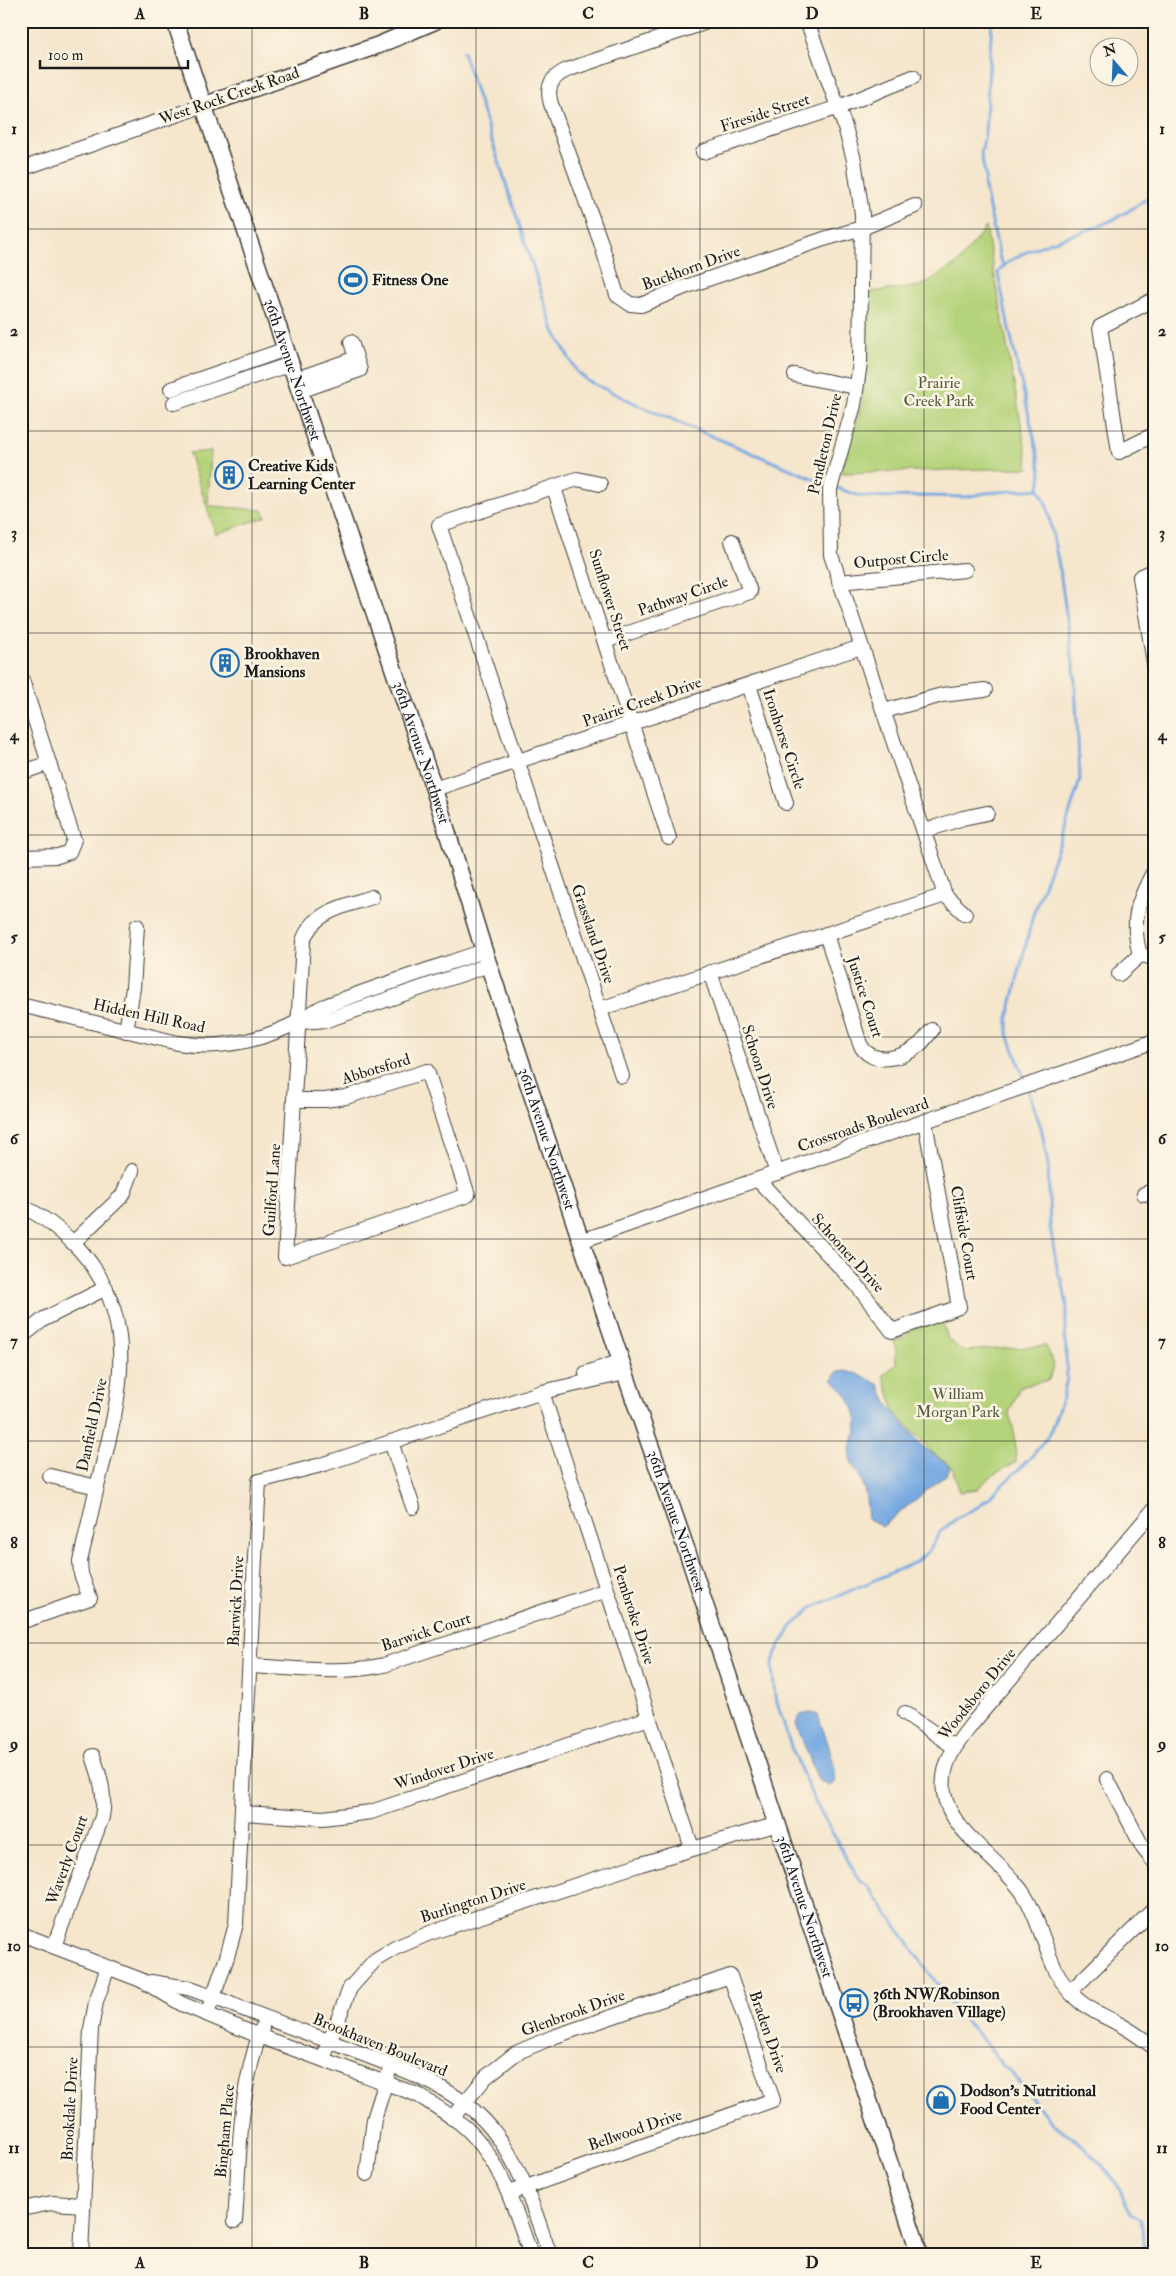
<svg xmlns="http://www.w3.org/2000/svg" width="1176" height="2276" viewBox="0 0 1176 2276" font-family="'IM FELL Double Pica',serif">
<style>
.green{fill:#b5d37a;stroke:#68784b}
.water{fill:#74a8e1;stroke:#48627e}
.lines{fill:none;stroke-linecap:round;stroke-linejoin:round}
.stream{stroke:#74a8e1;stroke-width:3}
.minor-casing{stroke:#3d3a36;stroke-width:16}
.major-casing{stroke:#3d3a36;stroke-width:19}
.minor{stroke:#fff;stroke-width:14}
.major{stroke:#fff;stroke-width:16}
.grid{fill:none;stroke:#1c1c1c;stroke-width:1;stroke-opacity:0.55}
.labels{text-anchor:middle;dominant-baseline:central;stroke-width:5;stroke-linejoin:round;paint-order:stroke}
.street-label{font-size:16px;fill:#1c1c1c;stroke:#fcf5e5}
.poi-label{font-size:16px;font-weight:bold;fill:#1c1c1c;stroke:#fcf5e5;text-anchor:start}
.park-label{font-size:16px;fill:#525c3d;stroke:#fcf5e5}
.neatline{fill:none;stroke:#1c1c1c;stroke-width:2}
.grid-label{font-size:16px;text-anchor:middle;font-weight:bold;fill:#1c1c1c}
</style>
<rect width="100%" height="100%" fill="#fcf5e5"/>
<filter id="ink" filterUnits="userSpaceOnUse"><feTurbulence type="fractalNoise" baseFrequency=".02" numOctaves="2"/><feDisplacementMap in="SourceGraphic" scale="10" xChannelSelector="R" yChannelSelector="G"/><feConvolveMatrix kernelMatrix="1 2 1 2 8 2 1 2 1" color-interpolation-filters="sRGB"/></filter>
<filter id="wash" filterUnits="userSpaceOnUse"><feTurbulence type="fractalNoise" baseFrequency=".0096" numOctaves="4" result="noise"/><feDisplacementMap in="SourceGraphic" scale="20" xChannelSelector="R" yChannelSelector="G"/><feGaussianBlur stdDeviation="1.12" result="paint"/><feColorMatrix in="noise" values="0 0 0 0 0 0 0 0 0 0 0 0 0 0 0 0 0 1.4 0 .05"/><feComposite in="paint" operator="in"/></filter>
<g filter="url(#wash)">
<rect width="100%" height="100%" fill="#f5e6cc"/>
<g class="green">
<polygon points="986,227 1029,468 841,473 862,403 870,292 921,286 958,263"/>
<polygon points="211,451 208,503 211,506 263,510 266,517 216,534 189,453"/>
<polygon points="942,1320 948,1339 962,1351 1046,1346 1054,1364 1049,1380 1020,1387 1009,1413 1015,1436 1016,1462 993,1475 977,1489 960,1492 952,1468 932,1452 895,1412 883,1375 896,1364 896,1351 894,1341 903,1338 911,1330"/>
</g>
<g class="water">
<path d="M 845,1371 L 862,1375 L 879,1385 L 889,1406 L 909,1430 L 922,1446 L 947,1464 L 950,1468 L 947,1474 L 882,1527 L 868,1519 C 867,1506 866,1494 862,1481 C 859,1473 851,1465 850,1457 C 848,1447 854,1439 856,1430 C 860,1413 845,1389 832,1380 L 837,1372 Z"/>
<path d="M 811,1713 L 818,1715 C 823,1731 839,1768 835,1783 L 829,1786 L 818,1780 L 796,1724 L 800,1715 Z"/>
</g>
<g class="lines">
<g class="stream">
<polyline points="992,21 985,134 981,154 986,179 984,184 1000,259 1003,264"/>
<polyline points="463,52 554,331 577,372 588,381 647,409 826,484"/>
<polyline points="834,487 860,496 873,497 929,496 966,497 985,493 1039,489"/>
<path d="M 1026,1083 L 1008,1034 L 1008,1018 L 1033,915 L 1064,831 L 1080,780 L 1074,664 L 1071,656 L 1070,640 L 1060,571 L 1047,506 L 1039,489 L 1041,473 L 1035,442 L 1010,333 L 998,273 C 1012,250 1073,236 1099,226 C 1119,218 1138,206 1155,192"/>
<polyline points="1028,1089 1042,1131 1048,1165 1050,1226 1058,1274 1062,1280 1067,1305 1065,1329 1067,1378 1063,1397 1049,1435 1032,1456 991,1496 978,1507 957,1518 940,1532 928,1552 916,1562 813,1607 791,1627 776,1652 772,1666 775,1696 791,1747 814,1800 856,1875 870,1889 952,2005 994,2053 1002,2066 1010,2071 1050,2121 1082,2145 1102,2165 1118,2186 1131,2214 1141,2220 1145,2255"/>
</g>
</g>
</g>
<g filter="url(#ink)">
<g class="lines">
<defs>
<g id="minor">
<path d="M 710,21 L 567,70 C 551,77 546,88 551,104 L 601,243 L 617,295 L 630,304 L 641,305 L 682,288 L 824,239 L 862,228 L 915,206"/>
<polyline points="807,21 845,127 854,160 862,214 860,363 854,405 830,489 831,555 945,895 965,914"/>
<polyline points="703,152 839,107 913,77"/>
<polyline points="21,169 205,105"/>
<polyline points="1155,299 1100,327 1119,452 1155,434"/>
<polyline points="795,375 856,387"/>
<polyline points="296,379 356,358"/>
<polyline points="171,389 286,349"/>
<polyline points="300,391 360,370 351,342"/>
<polyline points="174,403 291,364"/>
<polyline points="600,484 577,479 439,525 622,1076"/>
<polyline points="554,488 669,838"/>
<polyline points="1155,570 1140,577 1155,669"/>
<polyline points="839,582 965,570"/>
<polyline points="605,641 750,592 732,541"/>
<polyline points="21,677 74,840 69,852 58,856 21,857"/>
<polyline points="749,685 786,803"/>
<polyline points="884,711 942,695 985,690"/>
<polyline points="21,773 49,763"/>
<polyline points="434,789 861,647"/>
<polyline points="924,831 963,818 987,813"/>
<path d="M 826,934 L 860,1044 C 871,1067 902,1059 919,1045 C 924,1041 928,1035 932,1030"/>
<path d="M 1140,955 C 1130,920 1138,900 1155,869"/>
<polyline points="1140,955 1155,958"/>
<polyline points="710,972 777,1173"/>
<polyline points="1119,974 1140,955"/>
<path d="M 21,1005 L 178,1043 C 218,1050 263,1041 299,1021 C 308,1017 316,1009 325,1006 C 378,986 431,969 484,951"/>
<polyline points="600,1009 945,895"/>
<polyline points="301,1022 327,1020 489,965"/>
<polyline points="126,1031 133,988 137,926"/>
<path d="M 295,1100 L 325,1100 L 346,1097 L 427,1071 L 468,1195 L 285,1257 L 303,941 C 313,911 345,906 372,897"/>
<polyline points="758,1180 856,1284 892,1331 959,1307 925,1122"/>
<polyline points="1144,1194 1155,1190"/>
<path d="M 21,1206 C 44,1216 62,1231 79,1249 C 144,1320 118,1404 97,1487 C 91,1512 86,1537 80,1561 L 81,1574 L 90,1598 L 21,1622"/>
<polyline points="581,1241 1155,1041"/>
<polyline points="73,1243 123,1195 132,1171"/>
<polyline points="21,1337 44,1319 106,1288"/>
<polyline points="586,1373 621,1361"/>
<polyline points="542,1392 692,1848"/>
<polyline points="391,1442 413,1507"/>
<polyline points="50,1476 97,1487"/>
<path d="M 1155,1508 L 976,1719 C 958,1742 940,1762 944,1793 C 950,1832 1001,1860 1023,1893 C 1045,1926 1046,1973 1078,2000 C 1089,2010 1104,2016 1117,2023 C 1131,2030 1143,2039 1155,2048"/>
<path d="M 250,1666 C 295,1668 340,1675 384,1665 L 607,1590"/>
<polyline points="905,1713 954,1747"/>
<polyline points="1107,1779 1143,1848 1155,1863"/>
<polyline points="242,1813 323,1818 371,1812 649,1718"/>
<path d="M 21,1934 L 141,1980 L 182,2004 L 259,2036 L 418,2095 C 432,2104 447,2113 460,2123 C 500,2155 514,2208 531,2255"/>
<path d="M 54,1946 L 102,1817 C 106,1796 100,1776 93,1756"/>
<path d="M 151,1982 L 188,1988 L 213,1997 C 257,2015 302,2031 347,2048 C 398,2068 455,2085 491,2128 C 522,2165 534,2211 550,2255"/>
<polyline points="1070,1992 1155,1908"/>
<polyline points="207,2014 227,1957 236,1924 259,1481 321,1465 542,1392 625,1373"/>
<polyline points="323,2059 350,1988 375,1960 395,1948 430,1933 641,1864 778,1824"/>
<polyline points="452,2118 486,2077 516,2053 553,2037 730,1976 773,2100 509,2193"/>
<polyline points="367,2174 374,2119 388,2075"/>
<polyline points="21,2209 52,2203 83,2205"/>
<path d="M 235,2221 C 240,2154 238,2092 262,2028"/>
<polyline points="81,2255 91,2029 96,2002 108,1967"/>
</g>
<g id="major">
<path id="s1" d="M 175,21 L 434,789 L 484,951 L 625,1373 L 689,1557 L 920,2255"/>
<polyline points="205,105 379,45 435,21"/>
</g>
</defs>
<use href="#minor" class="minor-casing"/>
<use href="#major" class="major-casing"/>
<use href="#minor" class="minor"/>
<use href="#major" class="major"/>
</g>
</g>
<path class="grid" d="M 252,21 L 252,2255M 476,21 L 476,2255M 700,21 L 700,2255M 924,21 L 924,2255M 21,229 L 1155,229M 21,431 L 1155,431M 21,633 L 1155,633M 21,835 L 1155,835M 21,1037 L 1155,1037M 21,1239 L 1155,1239M 21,1441 L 1155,1441M 21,1643 L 1155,1643M 21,1845 L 1155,1845M 21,2047 L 1155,2047"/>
<defs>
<symbol id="stadium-ring" viewBox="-11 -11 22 22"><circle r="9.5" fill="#fcf5e5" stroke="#1f6fb2" stroke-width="1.5"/><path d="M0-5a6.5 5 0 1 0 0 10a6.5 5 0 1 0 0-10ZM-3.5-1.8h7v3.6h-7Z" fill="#1f6fb2"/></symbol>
<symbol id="building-ring" viewBox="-11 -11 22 22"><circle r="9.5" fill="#fcf5e5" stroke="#1f6fb2" stroke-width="1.5"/><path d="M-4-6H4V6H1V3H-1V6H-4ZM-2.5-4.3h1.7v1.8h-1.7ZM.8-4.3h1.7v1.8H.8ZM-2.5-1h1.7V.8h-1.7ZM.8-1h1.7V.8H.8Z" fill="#1f6fb2"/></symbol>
<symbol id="bus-ring" viewBox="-11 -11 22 22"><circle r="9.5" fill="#fcf5e5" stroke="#1f6fb2" stroke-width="1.5"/><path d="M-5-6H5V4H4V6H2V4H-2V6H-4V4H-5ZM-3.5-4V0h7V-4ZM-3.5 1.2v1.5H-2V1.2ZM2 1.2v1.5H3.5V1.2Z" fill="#1f6fb2"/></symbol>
<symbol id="shop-ring" viewBox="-11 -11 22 22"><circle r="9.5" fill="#fcf5e5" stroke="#1f6fb2" stroke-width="1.5"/><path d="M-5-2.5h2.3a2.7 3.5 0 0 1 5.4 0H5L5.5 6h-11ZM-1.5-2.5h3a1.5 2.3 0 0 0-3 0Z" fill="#1f6fb2"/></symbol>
</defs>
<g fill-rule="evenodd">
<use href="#stadium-ring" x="337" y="264" width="32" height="32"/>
<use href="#building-ring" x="213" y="459" width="32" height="32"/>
<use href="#building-ring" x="209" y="647" width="32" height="32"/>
<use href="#bus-ring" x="838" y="1987" width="32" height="32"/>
<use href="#shop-ring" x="925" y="2084" width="32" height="32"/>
</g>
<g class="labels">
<g class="street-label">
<text transform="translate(229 96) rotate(-19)">West Rock Creek Road</text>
<text transform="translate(765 113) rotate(-18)">Fireside Street</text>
<text transform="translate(691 268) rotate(-20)">Buckhorn Drive</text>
<text stroke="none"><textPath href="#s1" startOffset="368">36th Avenue Northwest</textPath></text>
<text transform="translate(825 444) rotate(-77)">Pendleton Drive</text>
<text transform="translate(901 559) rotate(-5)">Outpost Circle</text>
<text transform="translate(683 596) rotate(-19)">Pathway Circle</text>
<text transform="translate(610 600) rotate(72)">Sunflower Street</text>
<text transform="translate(642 702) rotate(-19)">Prairie Creek Drive</text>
<text transform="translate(784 739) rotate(72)">Ironhorse Circle</text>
<text stroke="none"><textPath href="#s1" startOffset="772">36th Avenue Northwest</textPath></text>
<text transform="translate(593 934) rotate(71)">Grassland Drive</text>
<text transform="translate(865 997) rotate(72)">Justice Court</text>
<text transform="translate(149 1016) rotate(12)">Hidden Hill Road</text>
<text transform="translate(760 1067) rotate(72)">Schoon Drive</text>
<text transform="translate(376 1069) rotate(-17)">Abbotsford</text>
<text transform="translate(863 1125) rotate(-19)">Crossroads Boulevard</text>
<text stroke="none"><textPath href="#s1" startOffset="1178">36th Avenue Northwest</textPath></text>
<text transform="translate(272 1190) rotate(-86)">Guilford Lane</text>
<text transform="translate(964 1233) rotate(80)">Cliffside Court</text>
<text transform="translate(848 1253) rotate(48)">Schooner Drive</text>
<text transform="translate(92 1425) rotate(-78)">Danfield Drive</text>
<text stroke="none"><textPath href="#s1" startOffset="1582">36th Avenue Northwest</textPath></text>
<text transform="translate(236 1601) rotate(-87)">Barwick Drive</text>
<text transform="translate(634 1615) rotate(72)">Pembroke Drive</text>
<text transform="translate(426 1632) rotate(-18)">Barwick Court</text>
<text transform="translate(977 1694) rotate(-51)">Woodsboro Drive</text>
<text transform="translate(444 1769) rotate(-18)">Windover Drive</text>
<text transform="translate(67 1860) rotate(-70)">Waverly Court</text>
<text transform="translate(473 1901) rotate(-18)">Burlington Drive</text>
<text stroke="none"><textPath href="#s1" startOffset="1988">36th Avenue Northwest</textPath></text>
<text transform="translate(573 2013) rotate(-20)">Glenbrook Drive</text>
<text transform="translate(768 2032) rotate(71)">Braden Drive</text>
<text transform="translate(380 2045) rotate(22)">Brookhaven Boulevard</text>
<text transform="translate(70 2109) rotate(-87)">Brookdale Drive</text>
<text transform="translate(635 2130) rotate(-19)">Bellwood Drive</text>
<text transform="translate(225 2131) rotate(-85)">Bingham Place</text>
</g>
<g class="poi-label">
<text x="372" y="280">Fitness One</text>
<text x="248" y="466">Creative Kids<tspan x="248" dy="18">Learning Center</tspan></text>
<text x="244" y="654">Brookhaven<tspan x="244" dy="18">Mansions</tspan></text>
<text x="873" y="1994">36th NW/Robinson<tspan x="873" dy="18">(Brookhaven Village)</tspan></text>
<text x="960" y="2091">Dodson's Nutritional<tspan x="960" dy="18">Food Center</tspan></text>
</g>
<g class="park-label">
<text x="939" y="383">Prairie<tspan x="939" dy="18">Creek Park</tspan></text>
<text x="958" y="1394">William<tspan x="958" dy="18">Morgan Park</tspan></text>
</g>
</g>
<rect width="1176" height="2276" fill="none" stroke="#fcf5e5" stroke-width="55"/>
<g transform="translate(1114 62) rotate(341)"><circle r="24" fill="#fcf5e5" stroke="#a29e95"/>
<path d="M0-4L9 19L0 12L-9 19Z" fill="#1f6fb2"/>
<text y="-8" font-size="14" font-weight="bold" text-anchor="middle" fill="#1c1c1c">N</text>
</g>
<path d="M40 60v8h148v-8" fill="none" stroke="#1c1c1c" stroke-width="2.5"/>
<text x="48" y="60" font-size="15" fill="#1c1c1c" stroke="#fcf5e5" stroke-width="4" paint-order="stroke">100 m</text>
<rect x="28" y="28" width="1120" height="2220" class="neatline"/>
<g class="grid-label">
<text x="140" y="19">A</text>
<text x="364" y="19">B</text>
<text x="588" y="19">C</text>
<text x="812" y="19">D</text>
<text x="1036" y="19">E</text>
<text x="14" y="134">1</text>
<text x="1162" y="134">1</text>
<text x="14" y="336">2</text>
<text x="1162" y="336">2</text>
<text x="14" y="538">3</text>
<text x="1162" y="538">3</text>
<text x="14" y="740">4</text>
<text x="1162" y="740">4</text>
<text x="14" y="942">5</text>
<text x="1162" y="942">5</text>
<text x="14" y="1144">6</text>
<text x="1162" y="1144">6</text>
<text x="14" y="1346">7</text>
<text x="1162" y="1346">7</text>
<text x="14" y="1548">8</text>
<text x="1162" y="1548">8</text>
<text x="14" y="1749">9</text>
<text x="1162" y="1749">9</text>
<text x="14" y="1951">10</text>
<text x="1162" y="1951">10</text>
<text x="14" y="2153">11</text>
<text x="1162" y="2153">11</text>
<text x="140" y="2268">A</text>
<text x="364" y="2268">B</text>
<text x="588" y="2268">C</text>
<text x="812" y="2268">D</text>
<text x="1036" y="2268">E</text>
</g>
</svg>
